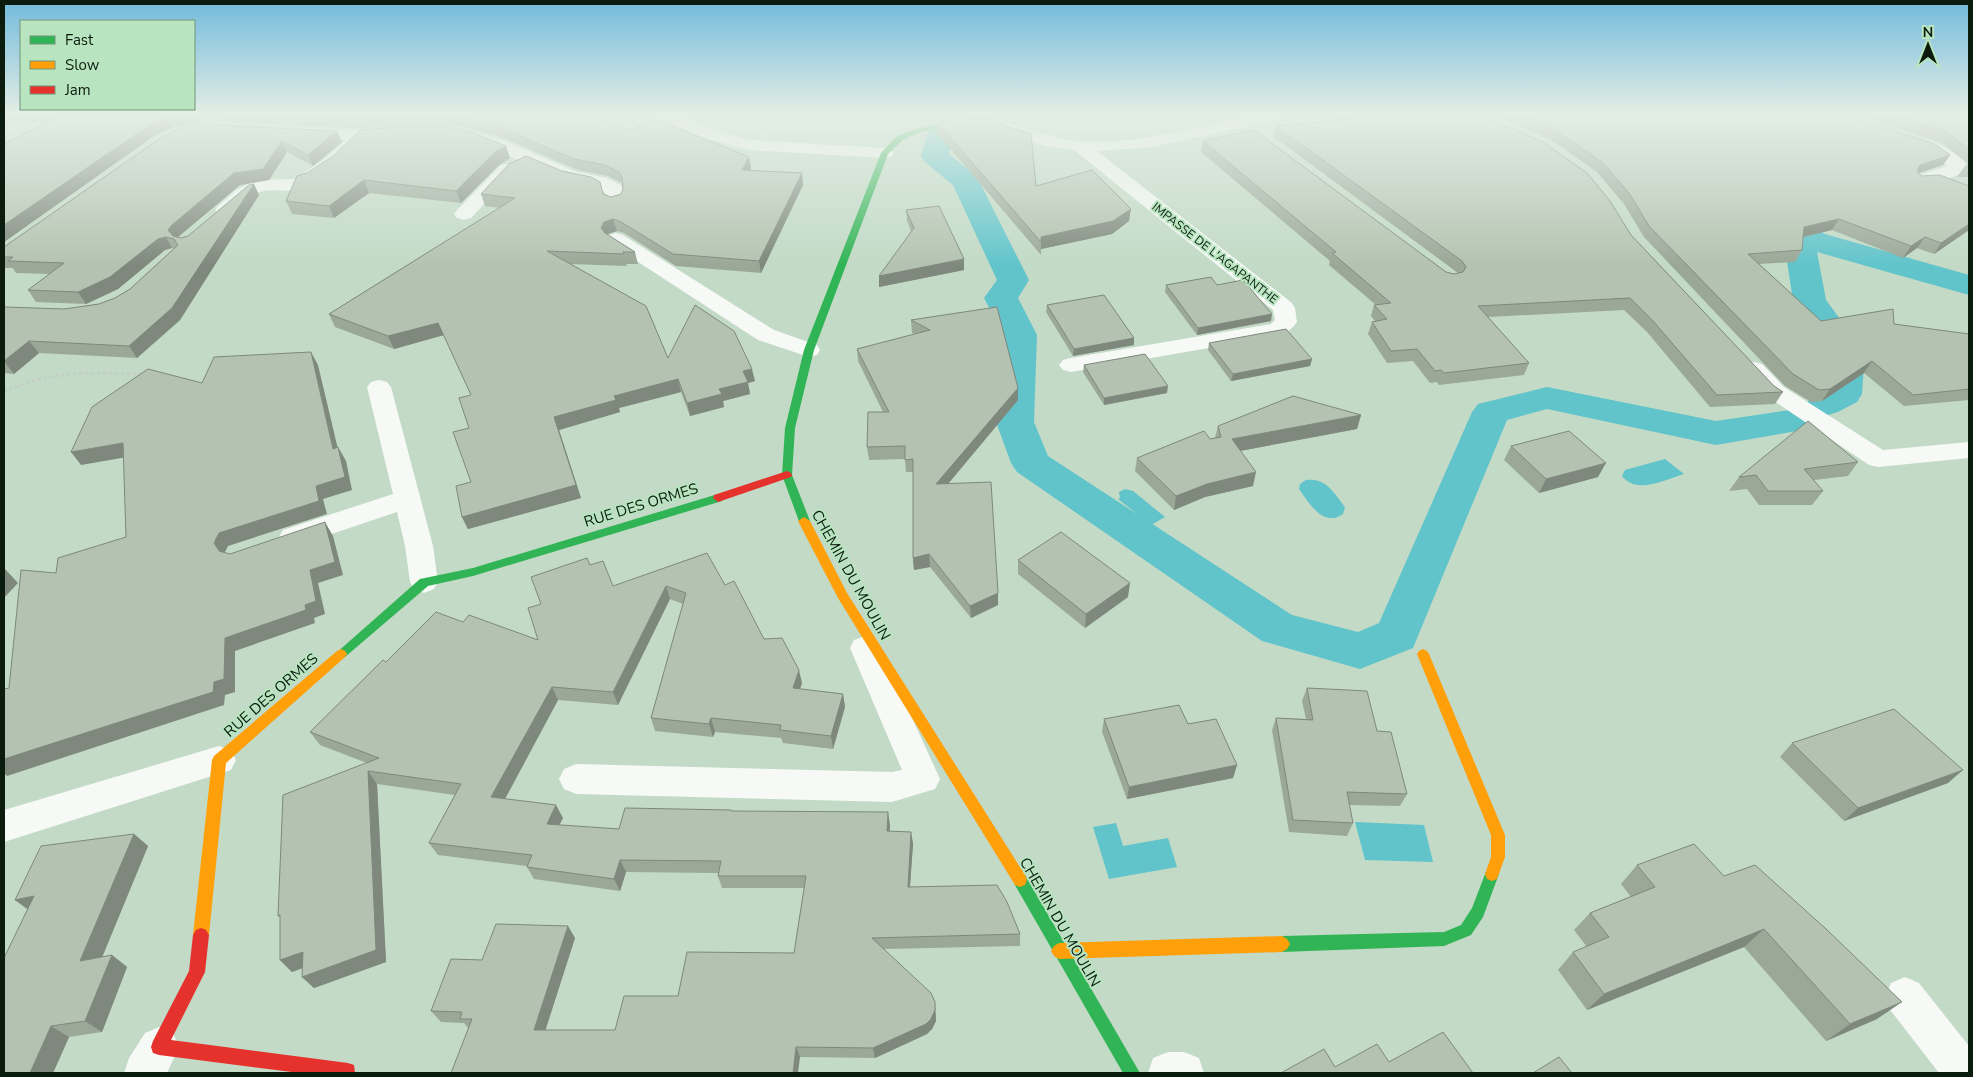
<svg xmlns="http://www.w3.org/2000/svg" width="1973" height="1077" viewBox="0 0 1973 1077" font-family="'Nunito Sans',sans-serif">
<style>
.water{fill:#61c4cb}
.lines{fill:none;stroke-linecap:round;stroke-linejoin:round}
.canal{fill:#61c4cb;fill-rule:evenodd}
.path{stroke:#c5cdc7;stroke-width:2.5;stroke-dasharray:3 3;stroke-linecap:butt}
.street{fill:#f6f9f6;fill-rule:evenodd}
.fast{fill:#30b455;fill-rule:evenodd}
.slow{fill:#ff9f0a;fill-rule:evenodd}
.jam{fill:#e5322d;fill-rule:evenodd}
.wall{fill:#9ba898}
.shaded-wall{fill:#7e887c}
.building{fill:#b4c3b1;stroke:#7e887c}
.labels{text-anchor:middle;dominant-baseline:central;stroke-width:4;stroke-linejoin:round;paint-order:stroke}
.far-street-label{font-size:12px;fill:#0b1c0f;stroke:#b8e5c0}
.street-label{font-size:15px;fill:#0b1c0f;stroke:#b8e5c0}
</style>
<rect width="100%" height="100%" fill="#c2dac6"/>
<g class="water">
<path d="M 1665,459 L 1684,474 C 1664,480 1637,495 1622,476 L 1625,470 Z"/>
<path d="M 1306,480 C 1326,477 1334,493 1345,507 L 1343,514 C 1323,528 1309,503 1299,489 L 1300,484 Z"/>
<polygon points="1125,489 1133,491 1165,517 1151,525 1118,499 1120,498 1119,492"/>
<polygon points="1355,822 1424,825 1433,862 1365,860"/>
<polygon points="1116,823 1123,846 1168,838 1177,867 1109,879 1093,827"/>
</g>
<g class="lines">
<g class="canal">
<polygon points="941,124 950,126 954,132 949,154 975,175 979,181 1029,280 1018,298 1037,335 1034,422 1048,456 1292,615 1358,632 1379,623 1472,412 1478,404 1547,387 1716,421 1790,410 1803,414 1809,422 1803,430 1716,445 1547,409 1507,420 1413,648 1360,669 1262,641 1017,472 1011,463 996,422 1003,335 984,298 997,280 953,185 925,162 921,156 928,132 932,126"/>
<polygon points="1758,193 1768,196 1825,234 1969,275 1969,295 1817,252 1826,300 1865,353 1862,394 1857,402 1838,412 1825,416 1812,412 1806,404 1812,396 1826,389 1829,353 1793,301 1783,234 1748,208 1743,202 1748,196"/>
</g>
<path class="path" d="M 4,392 C 49,369 96,373 145,374"/>
<g class="street">
<polygon points="654,115 677,115 711,129 750,140 885,148 891,149 894,153 891,157 885,158 750,150 699,137 656,119"/>
<path d="M 1253,115 L 1285,115 L 1283,119 L 1277,120 L 1152,147 L 1097,151 L 1292,303 L 1295,308 L 1297,322 C 1292,329 1287,333 1278,336 L 1071,372 L 1063,370 L 1059,365 L 1063,360 L 1071,358 L 1271,324 L 1275,320 L 1273,310 L 1074,150 L 1046,146 L 990,129 L 988,125 L 990,121 L 996,120 C 1023,127 1050,138 1078,141 C 1136,146 1196,127 1253,115 Z"/>
<path d="M 301,128 L 359,130 L 365,131 L 368,135 C 352,158 323,185 295,190 C 283,192 268,188 257,193 C 243,200 236,218 218,214 L 215,210 L 218,206 L 236,190 L 248,184 L 265,180 L 293,179 L 304,173 L 323,160 L 346,140 L 295,137 L 292,133 L 295,129 Z"/>
<path d="M 472,132 L 500,139 L 577,172 L 607,178 L 621,185 L 623,189 L 624,201 L 622,205 L 615,207 L 608,205 L 606,201 L 605,192 C 592,185 577,185 564,180 C 531,167 500,150 466,141 L 463,137 L 466,133 Z"/>
<path d="M 1914,137 C 1932,141 1955,148 1966,164 L 1961,174 L 1921,187 L 1914,185 L 1912,181 L 1914,177 L 1947,166 L 1929,153 L 1908,146 L 1905,142 L 1908,138 Z"/>
<polygon points="507,164 513,165 516,169 513,173 471,218 464,220 457,218 454,214 457,210 501,165"/>
<polygon points="616,233 623,235 774,330 817,345 820,350 817,355 809,357 758,340 609,243 606,239 609,235"/>
<polygon points="1754,362 1762,364 1784,387 1883,450 1969,442 1969,458 1878,467 1869,465 1768,397 1742,369 1746,364"/>
<polygon points="379,380 387,382 391,387 433,546 438,582 434,589 424,593 414,589 410,582 405,546 397,512 293,547 283,544 279,537 283,530 393,494 367,387 371,382"/>
<polygon points="865,636 876,640 880,648 940,779 935,789 892,802 576,794 564,789 559,779 564,769 576,764 892,772 902,770 850,648 854,640"/>
<polygon points="219,746 231,750 236,760 231,770 4,842 4,810"/>
<polygon points="1905,977 1919,983 1969,1046 1969,1073 1939,1073 1891,1011 1885,997 1891,983"/>
<polygon points="159,1027 173,1033 179,1047 167,1073 124,1073 129,1058 145,1033"/>
<polygon points="1168,1052 1184,1052 1199,1058 1204,1073 1148,1073 1153,1058"/>
</g>
<g class="fast">
<polygon points="985,115 991,115 991,118 920,132 903,140 888,154 814,350 795,428 792,475 810,521 808,524 800,524 782,475 785,428 804,350 881,153 897,136 916,129"/>
<polygon points="718,494 722,495 723,498 722,501 473,576 428,586 345,657 341,659 337,657 335,654 420,579 473,568"/>
<polygon points="1492,867 1497,869 1499,874 1483,917 1471,935 1444,946 1282,952 1277,949 1274,944 1277,939 1282,936 1444,932 1461,925 1472,908 1487,869"/>
<polygon points="1020,873 1025,875 1140,1073 1123,1073 1015,885 1013,880 1015,875"/>
</g>
<g class="slow">
<polygon points="804,517 810,521 847,593 1025,875 1027,880 1025,885 1020,887 1015,885 838,598 798,521"/>
<polygon points="341,649 345,651 347,654 345,657 226,763 209,935 206,940 201,942 196,940 193,935 212,760 214,756 337,651"/>
<polygon points="1423,649 1427,651 1429,654 1505,835 1505,857 1497,879 1492,881 1487,879 1485,874 1491,857 1491,835 1417,654 1419,651"/>
<polygon points="1282,936 1287,939 1290,944 1287,949 1282,952 1059,959 1054,956 1051,951 1054,946 1059,943"/>
</g>
<g class="jam">
<polygon points="787,471 791,473 792,475 791,477 718,502 713,498 714,495"/>
<polygon points="201,928 206,930 209,935 205,972 171,1040 348,1063 354,1065 355,1073 300,1073 159,1055 153,1053 151,1047 153,1041 189,971 193,935 196,930"/>
</g>
</g>
<g class="wall">
<polygon points="4,115 202,115 203,121 176,126 154,136 4,242 4,144 50,122 4,123"/>
<polygon points="219,115 592,115 630,131 749,157 751,168 750,171 803,185 761,273 676,266 624,233 617,231 607,234 635,252 638,264 626,264 627,266 570,264 668,358 755,381 748,383 750,394 723,401 724,407 690,416 681,392 619,408 620,412 559,430 581,498 468,529 462,517 471,482 469,428 471,395 444,335 394,349 335,327 329,314 500,208 485,206 481,194 604,194 611,197 621,194 623,189 622,183 608,176 578,170 501,137 464,127 426,124 359,128 223,122"/>
<polygon points="1065,115 1091,115 1067,117"/>
<polygon points="1331,115 1481,115 1631,235 1774,386 1783,392 1775,404 1710,407 1647,332 1624,310 1488,317 1529,363 1524,375 1439,385 1437,382 1430,383 1413,361 1387,363 1368,334 1372,322 1375,321 1371,316 1374,305 1376,305 1329,265 1330,261 1201,152 1203,141 1446,272 1454,274 1458,273 1274,137 1276,126 1338,120"/>
<polygon points="1494,115 1846,115 1950,155 1943,165 1919,173 1969,230 1934,254 1917,248 1903,258 1832,230 1803,237 1802,250 1795,262 1759,264 1821,321 1894,324 1969,334 1969,400 1904,406 1864,373 1822,401 1811,402 1785,386 1644,237 1624,204 1597,172 1553,141"/>
<polygon points="1856,115 1969,115 1969,177 1957,177 1965,166 1967,165 1968,164 1942,143"/>
<polygon points="937,122 1036,186 1129,221 1112,234 1041,249 1041,255 937,133"/>
<polygon points="337,131 342,142 313,166 287,152 269,180 240,185 178,237 178,238 181,238 188,236 259,195 180,320 137,358 39,353 14,374 4,373 4,308 64,309 99,304 115,298 130,289 174,249 172,248 165,250 118,289 86,304 36,302 28,290 50,274 16,273 13,268 4,268 4,247 162,137"/>
<polygon points="510,158 499,165 461,203 369,193 334,218 292,214 286,201 297,176"/>
<polygon points="906,210 964,259 964,270 879,287 911,231 907,221"/>
<polygon points="1166,285 1217,285 1271,321 1197,335 1165,292"/>
<polygon points="1047,305 1134,338 1134,345 1073,356 1046,312"/>
<polygon points="997,307 1018,400 948,484 998,605 971,618 930,567 914,570 913,558 913,472 906,472 905,459 869,460 867,447 883,412 858,361 857,349 915,334 912,333 911,320"/>
<polygon points="1209,343 1312,359 1310,366 1231,381 1208,350"/>
<polygon points="1084,365 1167,393 1104,405 1083,372"/>
<polygon points="1361,415 1357,429 1240,451 1253,486 1205,497 1174,510 1135,471 1137,458 1215,438 1218,426"/>
<polygon points="1511,446 1598,477 1539,493 1504,460"/>
<polygon points="1858,462 1848,476 1814,480 1823,491 1812,505 1759,505 1747,489 1729,491 1739,477"/>
<polygon points="1018,560 1128,597 1085,628 1018,574"/>
<polygon points="590,565 613,586 725,585 764,639 802,683 800,689 843,694 845,707 833,749 783,743 781,738 715,732 713,737 655,731 651,718 683,604 670,599 618,705 558,700 505,799 563,818 559,825 619,829 732,811 890,825 889,831 911,832 913,844 910,887 1020,934 1020,946 884,949 936,1013 936,1021 932,1029 927,1034 875,1058 800,1057 468,1028 464,1023 441,1022 431,1011 482,960 575,938 545,1030 615,1030 678,996 794,953 804,888 722,888 718,876 718,873 626,872 620,891 534,879 527,867 527,866 438,855 429,843 455,795 377,784 386,962 314,988 302,977 303,968 292,972 280,960 280,917 278,916 367,763 320,745 310,732 386,662 463,622 538,640 541,604"/>
<polygon points="1307,688 1377,731 1407,794 1400,806 1349,805 1353,823 1347,836 1289,832 1272,730 1276,718 1306,719 1302,701"/>
<polygon points="1104,719 1188,724 1237,765 1233,778 1127,799 1102,732"/>
<polygon points="1792,743 1948,783 1844,821 1780,757"/>
<polygon points="134,834 148,846 102,957 112,955 127,967 102,1032 69,1037 53,1073 4,1073 28,909 15,900"/>
<polygon points="1637,865 1724,876 1877,1019 1826,1041 1744,947 1587,1010 1558,970 1573,952 1587,947 1574,930 1590,913 1631,897 1621,884"/>
</g>
<g class="shaded-wall">
<polygon points="170,115 202,115 203,121 176,126 154,136 4,242 4,225 148,126"/>
<polygon points="337,131 342,142 313,166 308,155"/>
<polygon points="282,141 287,152 269,180 240,185 178,237 175,242 168,230 172,225 234,173"/>
<polygon points="506,146 510,158 499,165 461,203 456,191 495,152"/>
<polygon points="1950,155 1943,165 1913,175 1920,165"/>
<polygon points="749,157 751,168 744,182 742,170"/>
<polygon points="802,173 803,185 761,273 759,261"/>
<polygon points="364,180 369,193 334,218 329,206"/>
<polygon points="254,184 259,195 180,320 137,358 129,346"/>
<polygon points="1131,209 1129,221 1112,234 1041,249 1041,237"/>
<polygon points="613,219 617,231 608,234 604,240 601,228 604,222"/>
<polygon points="1839,219 1832,230 1798,238 1804,227"/>
<polygon points="1969,224 1969,230 1934,254 1941,243"/>
<polygon points="166,237 172,248 165,250 118,289 86,304 78,292 158,239"/>
<polygon points="1925,237 1917,248 1903,258 1911,246"/>
<polygon points="964,259 964,270 879,287 879,276"/>
<polygon points="1272,314 1271,321 1197,335 1198,328"/>
<polygon points="438,323 444,335 394,349 388,336"/>
<polygon points="1134,338 1134,345 1073,356 1074,349"/>
<polygon points="29,341 39,353 14,374 4,361"/>
<polygon points="311,352 318,365 341,462 333,449"/>
<polygon points="1312,359 1310,366 1231,381 1233,374"/>
<polygon points="1872,361 1864,373 1822,401 1830,389"/>
<polygon points="752,369 755,381 748,383 750,394 723,401 724,407 690,416 687,403 743,371"/>
<polygon points="678,379 681,392 619,408 620,412 559,430 581,498 468,529 462,517 554,417 614,396"/>
<polygon points="1168,386 1167,393 1104,405 1104,398"/>
<polygon points="1018,388 1018,400 937,497 936,484"/>
<polygon points="1361,415 1357,429 1229,453 1232,439"/>
<polygon points="123,443 133,456 81,465 71,452"/>
<polygon points="338,447 346,461 352,490 323,499 327,514 228,546 223,556 214,543 219,533 316,486"/>
<polygon points="1606,463 1598,477 1539,493 1546,479"/>
<polygon points="1256,472 1253,486 1205,497 1174,510 1176,496 1207,484"/>
<polygon points="325,522 333,536 343,575 318,583 325,614 314,618 315,623 235,651 235,692 225,695 224,705 7,776 4,773 4,759 214,682 225,638 305,605 310,570"/>
<polygon points="929,554 930,567 914,570 913,558"/>
<polygon points="5,569 18,583 4,598 4,571"/>
<polygon points="1130,583 1128,597 1085,628 1086,614"/>
<polygon points="666,586 670,599 618,705 613,692"/>
<polygon points="998,593 998,605 971,618 970,606"/>
<polygon points="799,670 802,683 796,701 793,688"/>
<polygon points="552,687 558,700 499,810 491,797"/>
<polygon points="843,694 845,707 833,749 831,736"/>
<polygon points="711,718 715,732 713,737 709,724"/>
<polygon points="1237,765 1233,778 1127,799 1129,787"/>
<polygon points="1963,770 1948,783 1844,821 1858,808"/>
<polygon points="368,771 377,784 386,962 314,988 302,977"/>
<polygon points="556,805 563,818 553,837 547,824"/>
<polygon points="888,812 890,825 889,843 887,831"/>
<polygon points="911,832 913,844 909,899 908,887"/>
<polygon points="134,834 148,846 96,972 80,961"/>
<polygon points="620,860 626,872 620,891 614,879"/>
<polygon points="34,896 31,912 15,900"/>
<polygon points="568,926 575,938 542,1041 534,1030"/>
<polygon points="1764,929 1744,947 1587,1010 1604,994"/>
<polygon points="303,952 315,963 292,972 280,960"/>
<polygon points="112,955 127,967 102,1032 85,1021"/>
<polygon points="935,1002 936,1021 932,1029 927,1034 875,1058 873,1048"/>
<polygon points="1902,1002 1877,1019 1826,1041 1850,1024"/>
<polygon points="51,1026 69,1037 53,1073 30,1073"/>
<polygon points="796,1047 800,1057 798,1073 793,1073"/>
</g>
<g class="building">
<polygon points="63,115 171,115 148,126 4,225 4,144"/>
<polygon points="311,115 387,115 354,117"/>
<polygon points="448,115 592,115 630,131 653,120 659,120 749,157 742,170 802,173 759,261 673,254 621,222 613,219 604,222 601,228 605,233 635,252 623,252 624,254 547,251 646,306 668,358 695,305 734,331 752,369 743,371 748,382 719,389 722,394 687,403 678,379 614,396 616,400 554,417 576,485 462,517 456,486 471,482 453,432 469,428 459,398 471,395 438,323 388,336 329,314 515,198 481,194 509,164 526,156 562,171 591,177 600,182 603,194 611,197 621,194 623,189 622,177 619,172 605,165 574,159 497,126 460,116"/>
<polygon points="1348,115 1481,115 1543,142 1587,173 1610,201 1631,235 1774,386 1783,392 1717,395 1653,321 1630,298 1478,306 1529,363 1444,373 1441,370 1435,371 1417,349 1391,351 1372,322 1387,319 1374,305 1391,303 1332,253 1336,252 1203,141 1254,130 1446,272 1454,274 1463,272 1466,267 1462,261 1276,126 1353,119"/>
<polygon points="1521,115 1846,115 1935,144 1950,155 1920,165 1917,171 1921,176 1940,175 1969,186 1969,224 1941,243 1925,237 1911,246 1839,219 1804,227 1802,250 1748,254 1821,321 1893,309 1894,324 1969,334 1969,389 1913,395 1872,361 1830,389 1819,390 1793,374 1649,226 1629,193 1602,162 1557,131"/>
<polygon points="1894,115 1969,115 1969,149 1948,133"/>
<polygon points="987,118 1009,127 1031,133 1036,186 1092,170 1131,209 1113,221 1041,237 1041,242 937,122 958,119"/>
<polygon points="196,124 337,131 308,155 282,141 263,169 234,173 172,225 168,230 173,236 181,238 188,236 249,185 254,184 172,308 129,346 29,341 4,361 4,308 5,307 64,309 99,304 115,298 130,289 178,245 174,239 166,237 158,239 110,277 78,292 28,290 64,263 8,261 13,257 4,257 4,247 162,137 182,127"/>
<polygon points="409,126 447,127 472,132 506,146 495,152 456,191 364,180 329,206 286,201 297,176 307,173 333,156 360,130"/>
<polygon points="939,206 964,259 879,276 914,228 906,210"/>
<polygon points="1211,277 1217,285 1243,280 1272,314 1198,328 1166,285"/>
<polygon points="1104,295 1134,338 1074,349 1047,305"/>
<polygon points="997,307 1018,388 936,484 991,482 998,593 970,606 929,554 913,558 913,459 905,460 905,446 867,447 868,412 889,412 857,349 930,330 911,320"/>
<polygon points="1286,329 1312,359 1233,374 1209,343"/>
<polygon points="311,352 333,449 338,447 345,477 316,486 319,501 219,533 214,543 219,551 230,554 325,522 335,562 310,570 316,601 305,605 306,610 225,638 224,679 214,682 213,692 4,759 4,689 9,688 21,570 56,573 58,558 126,537 123,443 71,452 92,407 148,369 202,383 214,357"/>
<polygon points="1145,354 1168,386 1104,398 1084,365"/>
<polygon points="1293,396 1361,415 1232,439 1256,472 1207,484 1176,496 1137,458 1204,431 1210,439 1221,437 1218,426"/>
<polygon points="1808,421 1858,462 1804,469 1823,491 1768,491 1756,475 1739,477"/>
<polygon points="1569,431 1606,463 1546,479 1511,446"/>
<polygon points="1061,532 1130,583 1086,614 1018,560"/>
<polygon points="707,553 725,585 734,581 764,639 782,638 799,670 793,688 843,694 831,736 780,730 781,725 711,718 709,724 651,718 686,593 666,586 613,692 552,687 491,797 556,805 547,824 619,829 625,808 731,810 731,811 888,812 887,831 911,832 908,887 997,885 1007,902 1020,934 872,938 931,993 935,1002 935,1010 931,1019 926,1024 873,1048 796,1047 793,1073 451,1073 472,1019 460,1019 462,1012 431,1011 451,959 482,960 496,924 568,926 534,1030 615,1030 624,996 678,996 687,952 794,953 806,876 718,876 721,861 620,860 614,879 527,867 532,855 429,843 461,784 368,771 376,950 302,977 303,952 280,960 280,915 278,916 283,795 379,758 310,732 383,660 386,662 436,612 463,622 469,615 538,640 528,608 541,604 531,577 587,558 590,565 603,561 613,586"/>
<polygon points="1307,688 1367,691 1377,731 1391,732 1407,794 1347,792 1353,823 1293,820 1276,718 1313,720"/>
<polygon points="1179,705 1188,724 1216,719 1237,765 1129,787 1104,719"/>
<polygon points="1894,709 1963,770 1858,808 1792,743"/>
<polygon points="134,834 80,961 112,955 85,1021 51,1026 30,1073 4,1073 4,958 34,896 15,900 41,846"/>
<polygon points="1694,844 1724,876 1755,865 1825,928 1902,1002 1850,1024 1764,929 1604,994 1573,952 1609,937 1590,913 1655,887 1637,865"/>
<polygon points="1443,1032 1473,1073 1281,1073 1324,1049 1335,1067 1377,1044 1389,1062"/>
<polygon points="1559,1057 1572,1073 1533,1073"/>
</g>
<linearGradient id="sky" x2="0" y2="1"><stop stop-color="#72badc"/><stop offset="0.43" stop-color="#e4eee5"/><stop offset="1" stop-color="#e4eee5" stop-opacity="0"/></linearGradient>
<rect width="1973" height="266" fill="url(#sky)"/>
<g class="labels">
<g class="far-street-label">
<text transform="translate(1215 253) rotate(38)">IMPASSE DE L'AGAPANTHE</text>
</g>
<g class="street-label">
<text transform="translate(641 505) rotate(-17)">RUE DES ORMES</text>
<text transform="translate(851 575) rotate(61)">CHEMIN DU MOULIN</text>
<text transform="translate(271 695) rotate(-41)">RUE DES ORMES</text>
<text transform="translate(1060 922) rotate(60)">CHEMIN DU MOULIN</text>
</g>
</g>
<rect width="1973" height="1077" fill="none" stroke="#0b1c0f" stroke-width="10"/>
<rect x="20" y="20" width="175" height="90" fill="#b8e5c0" stroke="#739579"/>
<rect x="30" y="36" width="25" height="8" fill="#30b455" stroke="#739579"/>
<text x="65" y="45" font-size="15" fill="#0b1c0f">Fast</text>
<rect x="30" y="61" width="25" height="8" fill="#ff9f0a" stroke="#739579"/>
<text x="65" y="70" font-size="15" fill="#0b1c0f">Slow</text>
<rect x="30" y="86" width="25" height="8" fill="#e5322d" stroke="#739579"/>
<text x="65" y="95" font-size="15" fill="#0b1c0f">Jam</text>
<g transform="translate(1928 45)" stroke="#b8e5c0" stroke-width="4" paint-order="stroke">
<path d="M0-4L9 19L0 12L-9 19Z" fill="#0b1c0f"/>
<text y="-8" font-size="14" font-weight="bold" text-anchor="middle" fill="#0b1c0f">N</text>
</g>
</svg>
